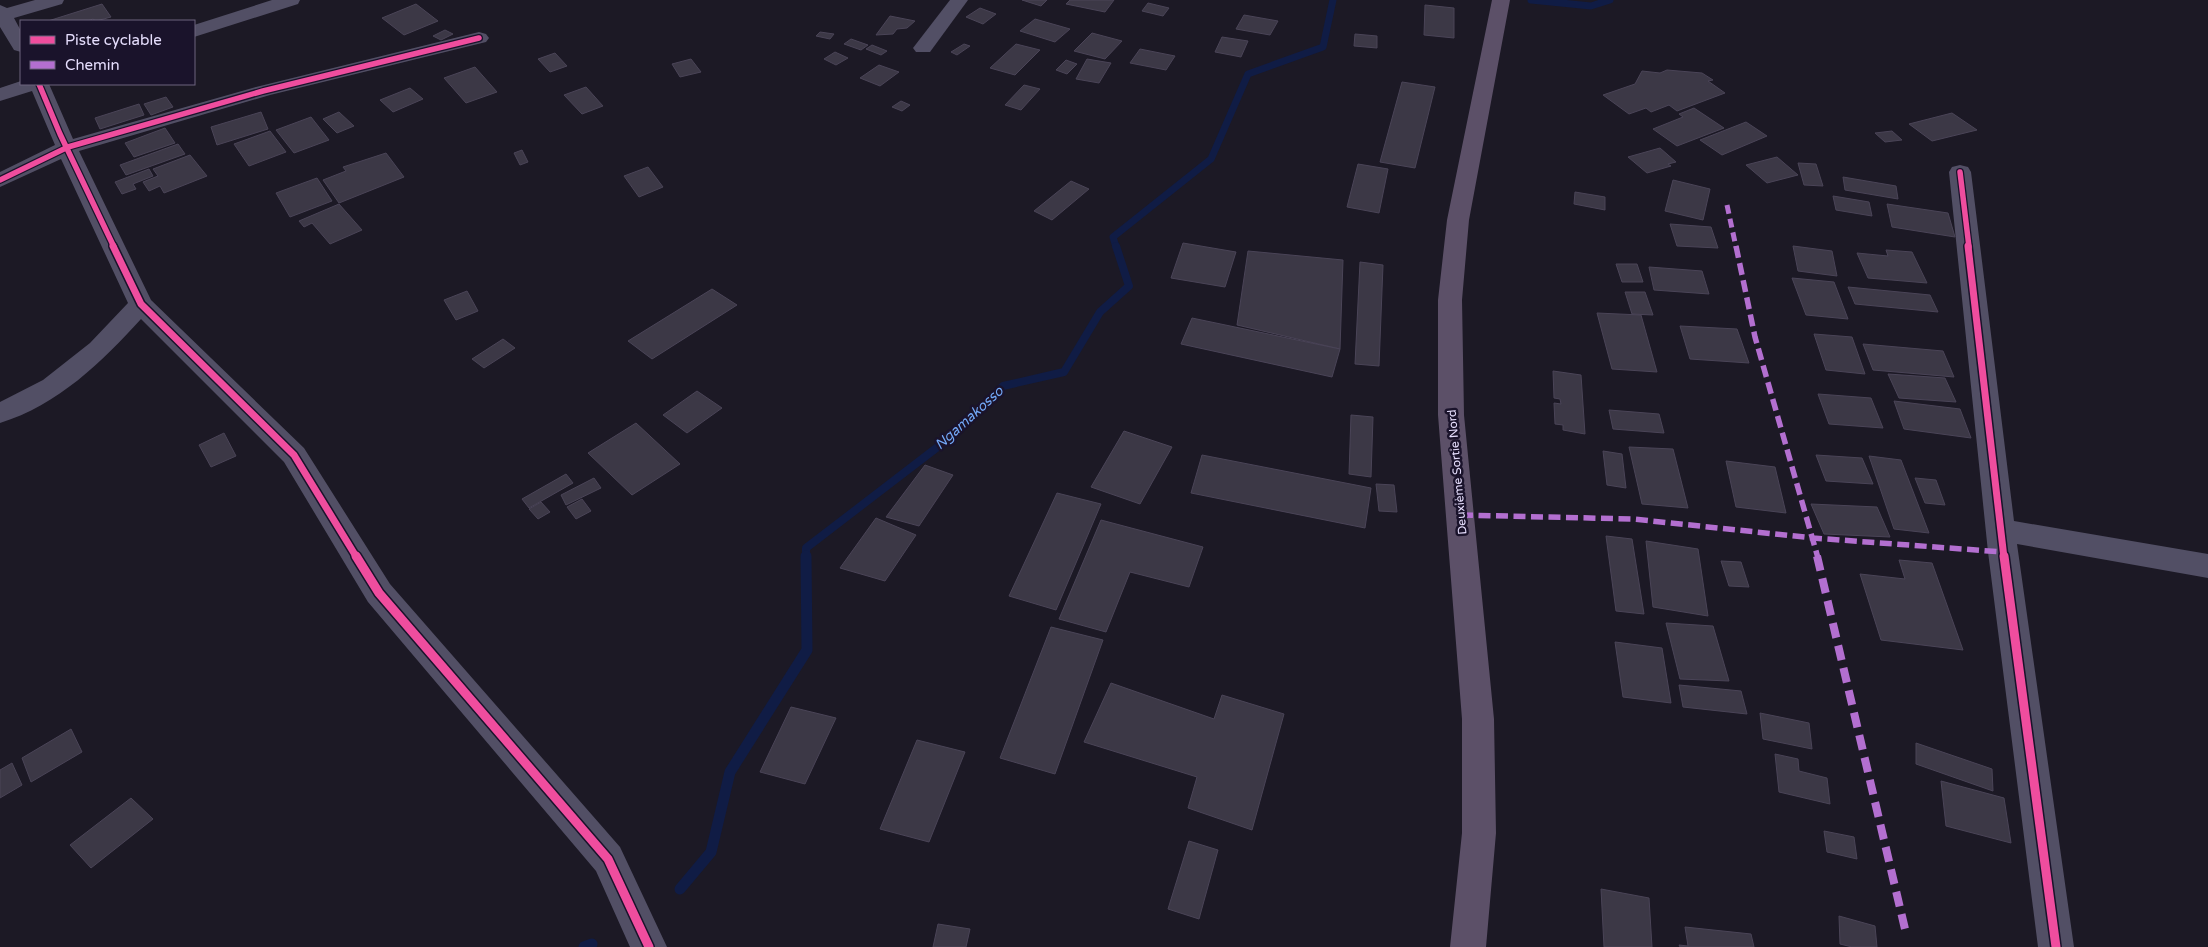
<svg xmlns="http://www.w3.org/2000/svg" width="2208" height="947" viewBox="0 0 2208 947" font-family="'Varela Round',sans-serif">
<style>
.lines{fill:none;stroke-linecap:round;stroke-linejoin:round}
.stream-far2{stroke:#101c45;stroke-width:7}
.stream-far1{stroke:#101c45;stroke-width:8}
.stream{stroke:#101c45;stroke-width:11}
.building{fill:#3c3846;stroke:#4a4457}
.street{fill:#524f65;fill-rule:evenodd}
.primary{fill:#5c5068;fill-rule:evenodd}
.quiet-far2{stroke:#b36fd0;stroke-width:5;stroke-dasharray:9 5;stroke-linecap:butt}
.quiet-far1{stroke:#b36fd0;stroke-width:5.5;stroke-dasharray:12 5.5;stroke-linecap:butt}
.quiet{stroke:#b36fd0;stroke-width:8;stroke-dasharray:15 8;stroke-linecap:butt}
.cycleway-far2-casing{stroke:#1a132b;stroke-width:8}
.cycleway-far1-casing{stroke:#1a132b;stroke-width:10}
.cycleway-casing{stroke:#1a132b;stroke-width:12}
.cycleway-far2{stroke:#ef4d9e;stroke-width:5.5}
.cycleway-far1{stroke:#ef4d9e;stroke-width:7}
.cycleway{stroke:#ef4d9e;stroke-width:9}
.labels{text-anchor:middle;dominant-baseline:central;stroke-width:5;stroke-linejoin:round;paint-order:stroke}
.street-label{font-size:12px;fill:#e6defd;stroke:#1a132b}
.water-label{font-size:14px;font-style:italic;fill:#73a8f7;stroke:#1a132b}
</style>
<rect width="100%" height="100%" fill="#1c1925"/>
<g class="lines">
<g class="stream-far2">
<polyline points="1531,0 1591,6 1610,0"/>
<polyline points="1116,247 1113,237 1211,159 1248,74 1323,47 1333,0"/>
</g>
<polyline class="stream-far1" points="806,558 806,548 952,436 1003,386 1064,372 1100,312 1129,286 1116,246"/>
<g class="stream">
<polyline points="680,889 711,852 730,772 807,650 806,556"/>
<polyline points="584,947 592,944"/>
</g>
</g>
<g class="building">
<polygon points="1022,0 1047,0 1041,6"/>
<polygon points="1070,0 1114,0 1105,12 1066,4"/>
<polygon points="1148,3 1169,8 1163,16 1142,11"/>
<polygon points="102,4 111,17 96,21 93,19 87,21 48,21"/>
<polygon points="416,4 438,21 404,35 382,18"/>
<polygon points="1425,5 1454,8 1454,38 1424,35"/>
<polygon points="980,8 996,14 983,24 966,17"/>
<polygon points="1244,15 1278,21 1270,35 1236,29"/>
<polygon points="890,16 915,21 907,28 897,29 893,34 876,35"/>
<polygon points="1035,19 1070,29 1055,42 1020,31"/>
<polygon points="445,30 453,34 441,40 433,36"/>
<polygon points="820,32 834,34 830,39 816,36"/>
<polygon points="1092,33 1122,41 1105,59 1074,51"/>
<polygon points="1355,34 1377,36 1377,48 1354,46"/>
<polygon points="1222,37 1248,41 1241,57 1215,52"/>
<polygon points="851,39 868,45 861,50 844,44"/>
<polygon points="964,44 970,46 957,55 951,52"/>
<polygon points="1016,44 1040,50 1015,75 990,68"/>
<polygon points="872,45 887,51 881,55 866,49"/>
<polygon points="1140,49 1175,56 1166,70 1130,63"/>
<polygon points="835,52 848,58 836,65 824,59"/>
<polygon points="555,53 567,66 550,72 538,59"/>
<polygon points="691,59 701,72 680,77 672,64"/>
<polygon points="1087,59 1111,63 1099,83 1076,79"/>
<polygon points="1066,60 1077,64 1067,74 1056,70"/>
<polygon points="879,65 899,72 880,86 860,78"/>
<polygon points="475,67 497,92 466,103 444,78"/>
<polygon points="1667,70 1702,73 1713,80 1708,81 1725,93 1677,111 1669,105 1651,112 1646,108 1629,114 1603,95 1635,84 1642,71 1660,73"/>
<polygon points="1402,82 1435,87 1415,168 1380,162"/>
<polygon points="1024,85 1040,89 1021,110 1005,105"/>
<polygon points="586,87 603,106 582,114 564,95"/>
<polygon points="410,88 423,99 393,112 380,100"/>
<polygon points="166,97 173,107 151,115 144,104"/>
<polygon points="901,101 910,105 902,111 892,107"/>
<polygon points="139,104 144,115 100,129 95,118"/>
<polygon points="1694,108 1724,128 1677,146 1653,129 1683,117 1679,114"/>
<polygon points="261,112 268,129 217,145 211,127"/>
<polygon points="339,112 354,126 337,133 323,119"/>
<polygon points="1952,113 1977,130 1932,141 1909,124"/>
<polygon points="311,117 329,140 294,153 276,130"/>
<polygon points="1746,122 1767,136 1722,155 1700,140"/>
<polygon points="165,128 175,143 134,157 125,143"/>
<polygon points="270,131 286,152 249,166 234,144"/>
<polygon points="1892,131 1902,140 1885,142 1875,133"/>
<polygon points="178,144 185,154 126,175 120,165"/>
<polygon points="1660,148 1676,162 1668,164 1671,166 1647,173 1628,157"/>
<polygon points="522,150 528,162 520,165 514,153"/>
<polygon points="386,153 404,177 339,203 323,180 346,171 343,167"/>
<polygon points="190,155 207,176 164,193 160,186 149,191 143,182 158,176 153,169"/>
<polygon points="1777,157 1798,175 1767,183 1746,165"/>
<polygon points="1798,163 1816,164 1823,186 1804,185"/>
<polygon points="1358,164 1388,169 1379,213 1347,207"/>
<polygon points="648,167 663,187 639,197 624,176"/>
<polygon points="149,169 153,176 133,184 136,189 122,194 115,182"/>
<polygon points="1843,177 1896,186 1898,199 1845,190"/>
<polygon points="317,178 332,201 290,217 276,193"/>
<polygon points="1673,180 1710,189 1703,220 1665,211"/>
<polygon points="1071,181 1089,189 1052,220 1034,211"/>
<polygon points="1575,192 1605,197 1605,210 1574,204"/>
<polygon points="1833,196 1869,202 1872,216 1836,210"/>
<polygon points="339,204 362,230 330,244 312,223 304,227 299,221"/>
<polygon points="1887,204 1948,213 1955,237 1892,227"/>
<polygon points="1670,224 1711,227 1718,248 1677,246"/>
<polygon points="1183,243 1236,252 1225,287 1171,278"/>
<polygon points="1793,246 1832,251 1837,276 1798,271"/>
<polygon points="1886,250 1912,252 1927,283 1868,278 1857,253 1888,256"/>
<polygon points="1248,251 1343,260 1340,349 1237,325"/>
<polygon points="1360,262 1383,265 1379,366 1355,364"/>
<polygon points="1616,264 1637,264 1643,282 1622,282"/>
<polygon points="1649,267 1702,271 1709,294 1654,290"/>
<polygon points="1792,278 1834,282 1848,319 1806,315"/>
<polygon points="1848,287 1930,295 1938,312 1855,304"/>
<polygon points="712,289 737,305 652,359 628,341"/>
<polygon points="467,291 478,311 456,320 444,300"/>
<polygon points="1625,292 1645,292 1653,315 1632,314"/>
<polygon points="1597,313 1641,315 1657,372 1612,369"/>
<polygon points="1192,318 1340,349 1332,377 1181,344"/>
<polygon points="1680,326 1737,329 1749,363 1690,359"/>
<polygon points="1814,334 1852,337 1865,374 1826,370"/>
<polygon points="503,339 515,348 484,368 472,359"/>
<polygon points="1863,344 1943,351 1954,377 1873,370"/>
<polygon points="1553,371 1581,375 1585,434 1563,430 1563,425 1555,424 1554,403 1561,404 1560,399 1554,398"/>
<polygon points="1888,374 1945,378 1956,402 1899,398"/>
<polygon points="697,391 722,408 687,433 663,415"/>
<polygon points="1818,394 1871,398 1883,428 1829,424"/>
<polygon points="1894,401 1960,409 1971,438 1904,429"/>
<polygon points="1609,410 1659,414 1664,433 1613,429"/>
<polygon points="1351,415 1373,417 1371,477 1349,474"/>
<polygon points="636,423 680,464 632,495 588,453"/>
<polygon points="1124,431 1172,447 1140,504 1091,487"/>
<polygon points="224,433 236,456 211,467 199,445"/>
<polygon points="1629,447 1673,449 1688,508 1642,504"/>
<polygon points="1603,451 1622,454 1626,488 1607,485"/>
<polygon points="1202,455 1371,488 1365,528 1191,493"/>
<polygon points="1816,455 1862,458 1873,484 1826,481"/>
<polygon points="1869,456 1901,460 1929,533 1894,529"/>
<polygon points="1726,461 1775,467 1786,513 1736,507"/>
<polygon points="925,465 953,475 919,526 886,517"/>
<polygon points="566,474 573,483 529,508 522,499"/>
<polygon points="594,478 601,488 566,505 561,495"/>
<polygon points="1915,478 1936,480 1945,505 1925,503"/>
<polygon points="1376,484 1394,485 1397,512 1379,511"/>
<polygon points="1057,493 1101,504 1056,610 1009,596"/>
<polygon points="582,499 591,511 576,519 567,507"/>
<polygon points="541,502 550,512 538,519 529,509"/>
<polygon points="1811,504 1877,507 1890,537 1824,534"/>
<polygon points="876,518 916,535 885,581 840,568"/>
<polygon points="1101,520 1203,547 1189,587 1130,572 1106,632 1059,619"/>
<polygon points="1606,536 1632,539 1644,614 1616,611"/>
<polygon points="1646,541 1698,549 1708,616 1653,607"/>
<polygon points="1899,560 1932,563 1963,650 1881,640 1860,574 1905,579"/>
<polygon points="1721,561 1741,562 1749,587 1729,586"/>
<polygon points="1666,623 1713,626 1729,681 1680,679"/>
<polygon points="1051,627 1103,640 1055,774 1000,758"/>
<polygon points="1615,642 1662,648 1671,703 1623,697"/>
<polygon points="1111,683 1214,719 1222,695 1284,714 1252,830 1188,808 1197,777 1084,742"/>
<polygon points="1679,685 1741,691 1747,714 1683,707"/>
<polygon points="791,707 836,718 805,784 760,772"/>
<polygon points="1760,713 1809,723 1812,749 1763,739"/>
<polygon points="71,729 82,752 31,782 22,758"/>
<polygon points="917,740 965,752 929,842 880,829"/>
<polygon points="1916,743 1992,769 1993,791 1916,764"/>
<polygon points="1775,754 1798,759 1799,771 1827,778 1830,804 1779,792"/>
<polygon points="12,763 22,785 0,798 0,770"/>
<polygon points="1941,781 2004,798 2011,843 1946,826"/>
<polygon points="131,798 153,819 91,868 70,845"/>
<polygon points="1824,831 1854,837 1857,859 1827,852"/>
<polygon points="1189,841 1218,850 1199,919 1168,909"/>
<polygon points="1601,889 1649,898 1652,947 1604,947"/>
<polygon points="1839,916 1875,926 1877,947 1852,947 1840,944"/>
<polygon points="938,924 970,929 966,947 933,947"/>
<polygon points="1685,927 1751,934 1754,947 1680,947 1679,945 1688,946"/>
</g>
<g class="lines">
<g class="street">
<polygon points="35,0 64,0 62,4 14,18 21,31 21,52 14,50 0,27 0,5 7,8"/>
<polygon points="272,0 300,0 298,4 194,37 194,25"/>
<polygon points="950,0 968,0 930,52 916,52 913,48"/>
<path d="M 479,32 L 486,34 L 489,38 L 486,42 L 270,95 L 79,151 L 151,300 L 304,448 L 390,584 L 620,847 L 667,947 L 630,947 L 596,871 L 368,602 L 284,462 L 141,319 C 102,362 58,405 0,423 L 0,402 L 43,380 L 90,343 L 128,303 L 61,159 L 0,187 L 0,172 L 55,145 L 32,91 L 0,101 L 0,88 L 21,81 L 21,84 L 49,84 L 73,139 L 256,87 Z"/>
<polygon points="1960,165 1968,167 1971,172 2014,521 2208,554 2208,578 2017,544 2074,947 2038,947 1988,552 1949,172 1952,167"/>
</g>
<polygon class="primary" points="1492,0 1510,0 1469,220 1462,300 1464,415 1494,719 1496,833 1486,947 1450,947 1462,833 1462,719 1438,415 1438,300 1447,220"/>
<polyline class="quiet-far2" points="1727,205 1736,247"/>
<g class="quiet-far1">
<polyline points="1736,246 1755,337 1818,558"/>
<polyline points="1461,515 1633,519 1813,538 2003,552"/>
</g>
<polyline class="quiet" points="1817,556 1905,929"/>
<defs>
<g id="cycleway-far2">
<polyline points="39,84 60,134 114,247"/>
<polyline points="1960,172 1969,247"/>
<polyline points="0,180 68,147 263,91 479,38"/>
</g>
<g id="cycleway-far1">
<polyline points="113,246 141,304 294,455 357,558"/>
<polyline points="1968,246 2004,558"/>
</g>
<g id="cycleway">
<polyline points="356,556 379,593 608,859 649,947"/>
<polyline points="2004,556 2056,947"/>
</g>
</defs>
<use href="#cycleway-far2" class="cycleway-far2-casing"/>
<use href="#cycleway-far1" class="cycleway-far1-casing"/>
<use href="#cycleway" class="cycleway-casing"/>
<use href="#cycleway-far2" class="cycleway-far2"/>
<use href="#cycleway-far1" class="cycleway-far1"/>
<use href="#cycleway" class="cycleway"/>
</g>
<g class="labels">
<g class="street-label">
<text transform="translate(1457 472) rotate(-95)">Deuxième Sortie Nord</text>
</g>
<g class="water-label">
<text transform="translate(969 418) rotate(-42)">Ngamakosso</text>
</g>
</g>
<rect x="20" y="20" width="175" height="65" fill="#1a132b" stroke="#6c647f"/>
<rect x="30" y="36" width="25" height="8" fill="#ef4d9e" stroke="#6c647f"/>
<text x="65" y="45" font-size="15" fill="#e6defd">Piste cyclable</text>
<rect x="30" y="61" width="25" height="8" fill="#b36fd0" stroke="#6c647f"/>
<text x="65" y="70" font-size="15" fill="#e6defd">Chemin</text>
</svg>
